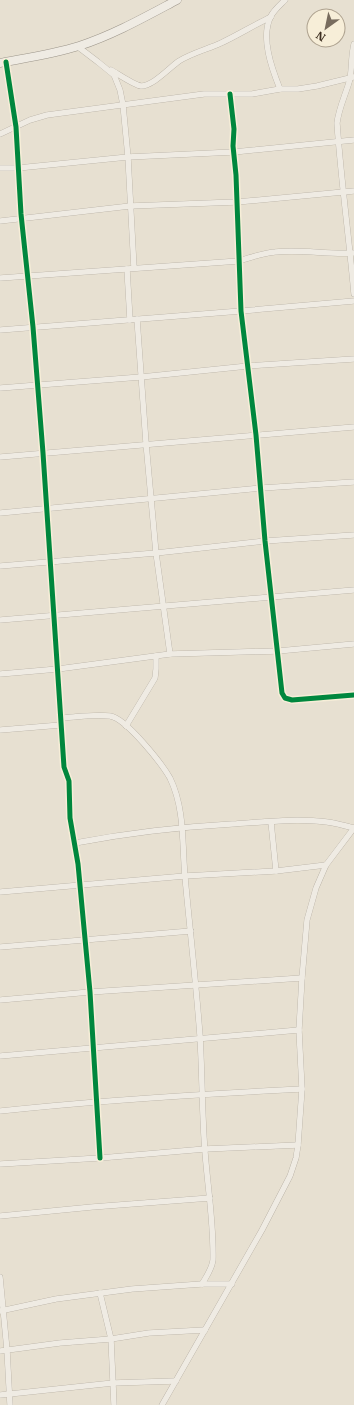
<svg xmlns="http://www.w3.org/2000/svg" width="354" height="1405" viewBox="0 0 354 1405" font-family="'IBM Plex Serif',serif">
<style>
.lines{fill:none;stroke-linecap:round;stroke-linejoin:round}
.minor-casing{stroke:#ada599;stroke-width:6}
.secondary-casing{stroke:#9c958a;stroke-width:9}
.minor{stroke:#efebe3;stroke-width:5.5}
.secondary{stroke:#efebe3;stroke-width:8}
.cycleway-casing{stroke:#f7eed8;stroke-width:8}
.cycleway{stroke:#00873e;stroke-width:5}
</style>
<rect width="100%" height="100%" fill="#e7e0d1"/>
<g class="lines">
<defs>
<g id="minor">
<path d="M 354,44 C 351,56 352,68 350,79 C 346,94 339,107 337,123 C 341,180 349,237 354,294"/>
<polyline points="77,46 98,62 114,75 120,90 123,105 128,157 134,268"/>
<polyline points="6,62 16,127 21,214 33,327 43,453 64,767 69,781 70,818 78,864 90,992 100,1158"/>
<path d="M 111,70 C 118,74 134,85 141,86 C 153,86 169,68 179,61 C 192,53 208,49 221,43 C 238,35 254,25 271,17"/>
<path d="M 280,89 C 272,69 260,37 271,16 C 274,10 280,5 285,0"/>
<polyline points="230,94 234,129 233,146 236,175 241,311 256,435 265,541 282,693 285,698 292,700 354,695"/>
<polyline points="0,134 30,120 47,115 204,94 252,94 280,89 298,89 317,86 354,77"/>
<polyline points="0,168 18,168 128,157 234,152 354,140"/>
<polyline points="0,221 130,206 237,202 354,191"/>
<polyline points="127,269 130,320"/>
<path d="M 0,278 L 239,261 C 251,257 263,253 275,252 C 302,249 328,255 354,253"/>
<polyline points="137,319 146,443 156,553 170,654"/>
<polyline points="0,330 241,311 354,301"/>
<polyline points="0,388 141,377 248,366 354,359"/>
<polyline points="0,457 354,427"/>
<polyline points="0,513 262,488 354,482"/>
<polyline points="0,566 156,553 265,541 354,535"/>
<polyline points="0,620 354,590"/>
<polyline points="0,674 58,669 170,654 278,651 354,644"/>
<path d="M 61,718 C 76,717 95,714 110,716 C 126,718 162,764 170,778 C 185,809 182,844 185,877 C 190,930 196,983 200,1036 C 202,1070 202,1103 204,1137 C 206,1178 214,1219 213,1260 C 212,1269 206,1277 202,1284"/>
<polyline points="126,726 155,678 156,669 156,656"/>
<polyline points="0,730 61,725"/>
<polyline points="271,822 276,871"/>
<path d="M 75,843 C 127,833 179,827 232,824 C 264,822 296,818 327,822 C 336,823 345,826 354,828"/>
<polyline points="0,892 185,876 276,871 326,865"/>
<polyline points="0,947 191,931"/>
<polyline points="0,1000 90,992 302,978"/>
<polyline points="0,1056 299,1030"/>
<path d="M 0,1111 C 100,1100 201,1094 302,1089"/>
<polyline points="0,1164 100,1158 205,1149 298,1145"/>
<polyline points="0,1216 92,1207 210,1198"/>
<polyline points="0,1277 7,1350 10,1405"/>
<polyline points="100,1293 111,1339 114,1405"/>
<polyline points="0,1311 56,1299 132,1289 202,1284 232,1284"/>
<polyline points="0,1351 60,1343 111,1339 149,1333 205,1330"/>
<polyline points="0,1395 113,1383 176,1381"/>
<polyline points="162,1405 262,1230 290,1176 296,1158 298,1145 302,1089 299,1030 302,978 307,920 316,888 326,865 354,828"/>
</g>
<path id="secondary" d="M 0,63 C 26,58 53,54 79,46 C 113,35 145,17 177,0"/>
</defs>
<use href="#minor" class="minor-casing"/>
<use href="#secondary" class="secondary-casing"/>
<use href="#minor" class="minor"/>
<use href="#secondary" class="secondary"/>
<defs>
<g id="cycleway">
<polyline points="6,62 16,127 21,214 33,327 43,453 64,767 69,781 70,818 78,864 90,992 100,1158"/>
<polyline points="230,94 234,129 233,146 236,175 241,311 256,435 265,541 282,693 285,698 292,700 354,695"/>
</g>
</defs>
<use href="#cycleway" class="cycleway-casing"/>
<use href="#cycleway" class="cycleway"/>
</g>
<g transform="translate(326 28) rotate(213)"><circle r="19" fill="#f7eed8" stroke="#ada18e"/>
<path d="M0-3L7 15L0 10L-7 15Z" fill="#786c5e"/>
<text y="-6" font-size="11" font-weight="bold" text-anchor="middle" fill="#3d2e20">N</text>
</g>
</svg>
